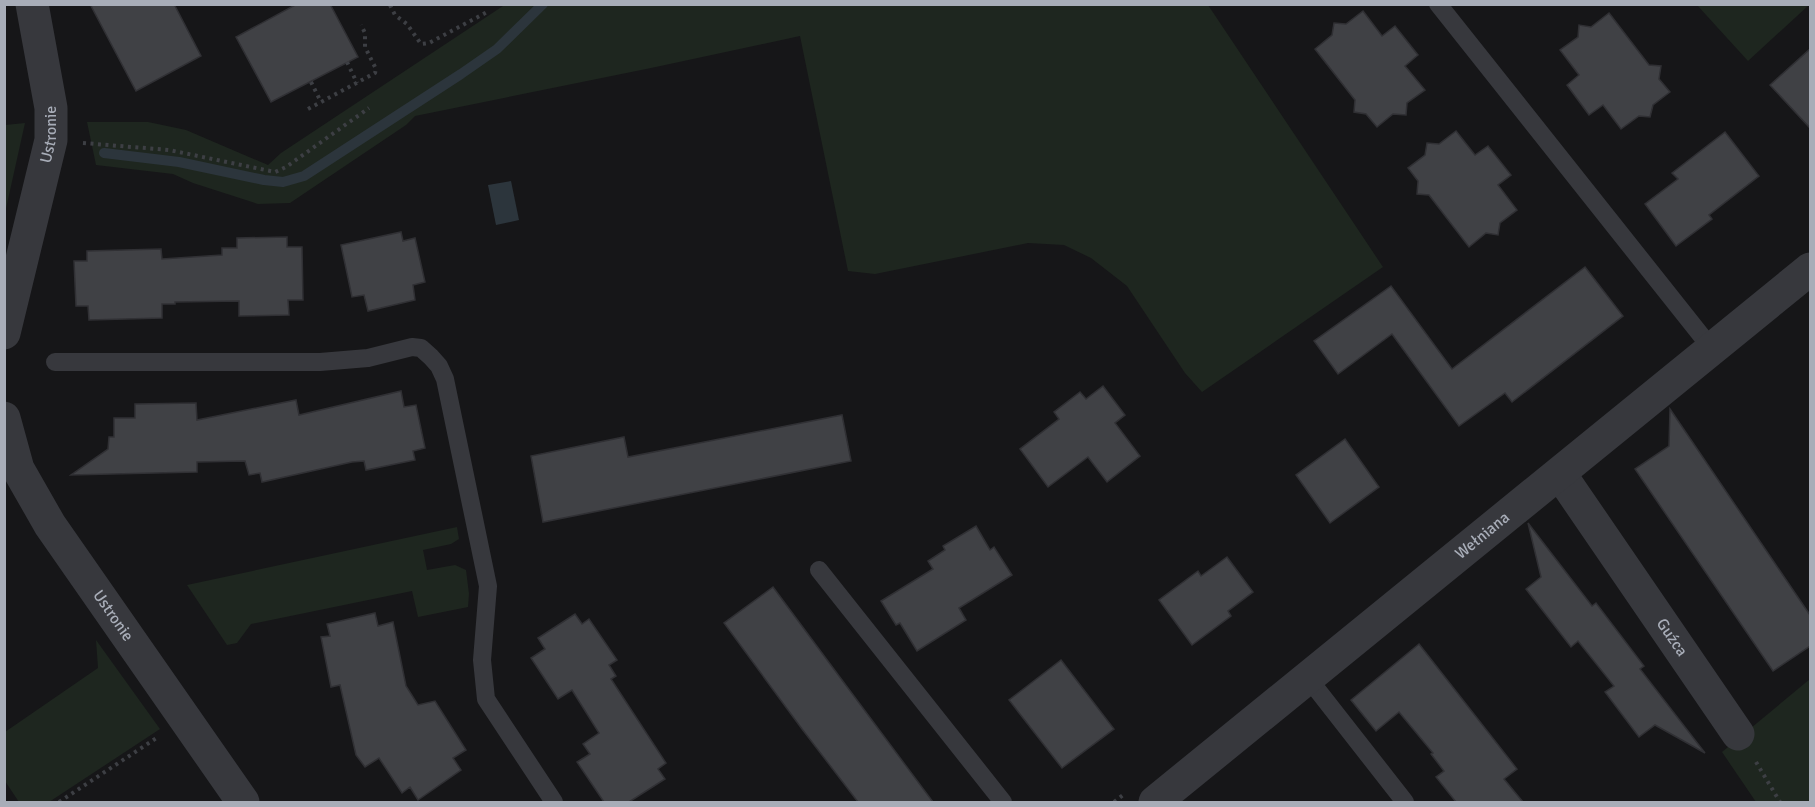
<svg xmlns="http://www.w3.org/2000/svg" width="1815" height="807" viewBox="0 0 1815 807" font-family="Signika,sans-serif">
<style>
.green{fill:#1e261f}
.water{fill:#2c353c}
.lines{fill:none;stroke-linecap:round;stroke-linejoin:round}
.stream{stroke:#2c353c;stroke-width:10}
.building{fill:#404145;stroke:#303034;stroke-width:1.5}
.path{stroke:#3d3f44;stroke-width:4;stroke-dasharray:3 4.5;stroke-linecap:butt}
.lane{stroke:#37383d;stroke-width:18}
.street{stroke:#37383d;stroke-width:33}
.labels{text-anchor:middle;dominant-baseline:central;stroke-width:6;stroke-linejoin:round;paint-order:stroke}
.street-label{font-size:16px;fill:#a8adb8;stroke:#111113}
</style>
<rect width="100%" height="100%" fill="#161618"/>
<g class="green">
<polygon points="506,4 1208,5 1383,267 1202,392 1185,373 1127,286 1091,258 1064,245 1028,243 875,274 848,271 800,36 651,68 415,116 406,125 290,203 258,204 193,183 173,174 96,165 87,122 148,122 186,130 268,165 281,153"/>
<polygon points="1697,5 1809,5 1748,61"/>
<polygon points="25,123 5,213 5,125"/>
<polygon points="457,527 459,539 451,544 423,550 427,570 455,565 466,570 469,594 468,607 418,617 412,591 251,624 237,643 227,645 187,585"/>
<polygon points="96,640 160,729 49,802 19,802 5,781 5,732 98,668"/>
<polygon points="1810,679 1810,802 1756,802 1722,752"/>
</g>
<polygon class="water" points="511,181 519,220 496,225 488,185"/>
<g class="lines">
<polyline class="stream" points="104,153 179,162 264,180 283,182 304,176 461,74 497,49 543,4"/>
</g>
<g class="building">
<polygon points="90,4 174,4 201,56 136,91"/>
<polygon points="297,4 330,4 358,57 271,102 236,37"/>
<polygon points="1363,11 1382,36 1395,26 1418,55 1405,66 1425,90 1407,103 1406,115 1393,114 1377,127 1366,114 1354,112 1355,100 1315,49 1332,35 1334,23 1346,24"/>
<polygon points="1609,13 1649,65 1661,66 1659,79 1670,92 1653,105 1650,117 1639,116 1621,129 1603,105 1589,115 1567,85 1579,75 1560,50 1578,37 1579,25 1591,27"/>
<polygon points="1810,49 1810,128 1770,85"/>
<polygon points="1456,131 1475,155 1488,146 1511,175 1498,185 1517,210 1500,223 1498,235 1486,233 1469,247 1429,195 1417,194 1418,181 1408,168 1425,155 1427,143 1439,144"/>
<polygon points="1725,132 1759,176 1709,215 1712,219 1676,246 1645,204 1678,179 1672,173"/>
<polygon points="401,232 403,241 415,238 425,282 413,285 415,300 368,311 364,295 352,297 341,245"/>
<polygon points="287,237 287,247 302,247 303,300 288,300 289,315 239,316 239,301 175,302 175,304 162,304 162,318 89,320 88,306 76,306 74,261 87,261 87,251 161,249 162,259 222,255 222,248 237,248 237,238"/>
<polygon points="1585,267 1623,316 1512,402 1505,393 1459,426 1392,334 1338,374 1314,341 1391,286 1452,369"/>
<polygon points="1103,386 1125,415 1115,423 1140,456 1107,482 1088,457 1048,487 1020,449 1059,419 1054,412 1080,392 1086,399"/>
<polygon points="401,391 404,407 416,405 425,448 413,451 415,460 366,470 364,461 352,462 262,482 260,473 249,475 245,461 197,462 197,472 71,475 108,449 109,437 114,437 114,418 135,418 135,404 196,403 197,420 296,400 299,415"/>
<polygon points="1670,409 1810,615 1810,646 1773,671 1635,469 1669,446"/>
<polygon points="842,415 851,461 543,522 531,456 624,437 628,457"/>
<polygon points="1345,439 1379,487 1330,523 1296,475"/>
<polygon points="1528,523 1592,606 1596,603 1644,666 1640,669 1705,753 1655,725 1639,737 1605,692 1614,686 1578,641 1571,647 1526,589 1541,577"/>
<polygon points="976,526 990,550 994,547 1012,575 959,608 966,620 917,651 900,623 896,625 881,601 933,569 928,561 945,550 943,546"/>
<polygon points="1227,557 1253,592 1228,611 1231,616 1192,645 1159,600 1198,571 1201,576"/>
<polygon points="773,587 839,676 933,802 858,802 802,729 724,623"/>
<polygon points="375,613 378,626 393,622 406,686 418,705 435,701 466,750 453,758 461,770 418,800 410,787 402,793 379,758 365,767 356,755 340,685 331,687 321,637 330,636 327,624"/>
<polygon points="575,614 582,624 589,619 617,660 609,665 616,676 611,679 666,763 658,769 665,779 629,802 604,802 577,762 590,754 583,744 599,733 572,690 558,699 531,658 545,649 538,638"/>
<polygon points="1419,644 1517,769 1504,779 1523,802 1456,802 1436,777 1444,771 1431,754 1433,753 1399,712 1376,731 1351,700"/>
<polygon points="1061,660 1114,729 1062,768 1009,700"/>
</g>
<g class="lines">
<g class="path">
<polyline points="390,5 395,15 407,24 421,44 429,43 489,11"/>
<polyline points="347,62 357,83"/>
<polyline points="311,82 321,102"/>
<polyline points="308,109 375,73 376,69 365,47 365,33 361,25"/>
<polyline points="83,143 169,150 275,172 286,167 369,108"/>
<polyline points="1756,762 1780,802"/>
<polyline points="59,802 158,737"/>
<polyline points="1114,802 1123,795"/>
</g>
<g class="lane">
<polyline points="1438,4 1712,349"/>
<polyline points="55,362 320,362 368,358 412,347 421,348 431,357 439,366 445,379 488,586 482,660 486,699 554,802"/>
<polyline points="819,570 1003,802"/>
<polyline points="1308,678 1405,802"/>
</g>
<g class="street">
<path id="s1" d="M 4,333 L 51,140 L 51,108 L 32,4"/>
<path id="s2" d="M 4,418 L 18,469 L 50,525 L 243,802"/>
<path id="s3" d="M 1560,474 L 1738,734"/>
<path id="s4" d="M 1155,802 L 1810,269"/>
</g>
</g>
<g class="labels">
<g class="street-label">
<text stroke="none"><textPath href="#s1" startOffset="204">Ustronie</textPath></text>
<text stroke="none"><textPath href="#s4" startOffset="422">Wełniana</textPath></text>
<text stroke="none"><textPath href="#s2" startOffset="228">Ustronie</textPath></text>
<text stroke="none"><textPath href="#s3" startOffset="198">Guźca</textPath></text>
</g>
</g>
<rect width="1815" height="807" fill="none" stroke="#a8adb8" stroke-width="12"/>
</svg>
